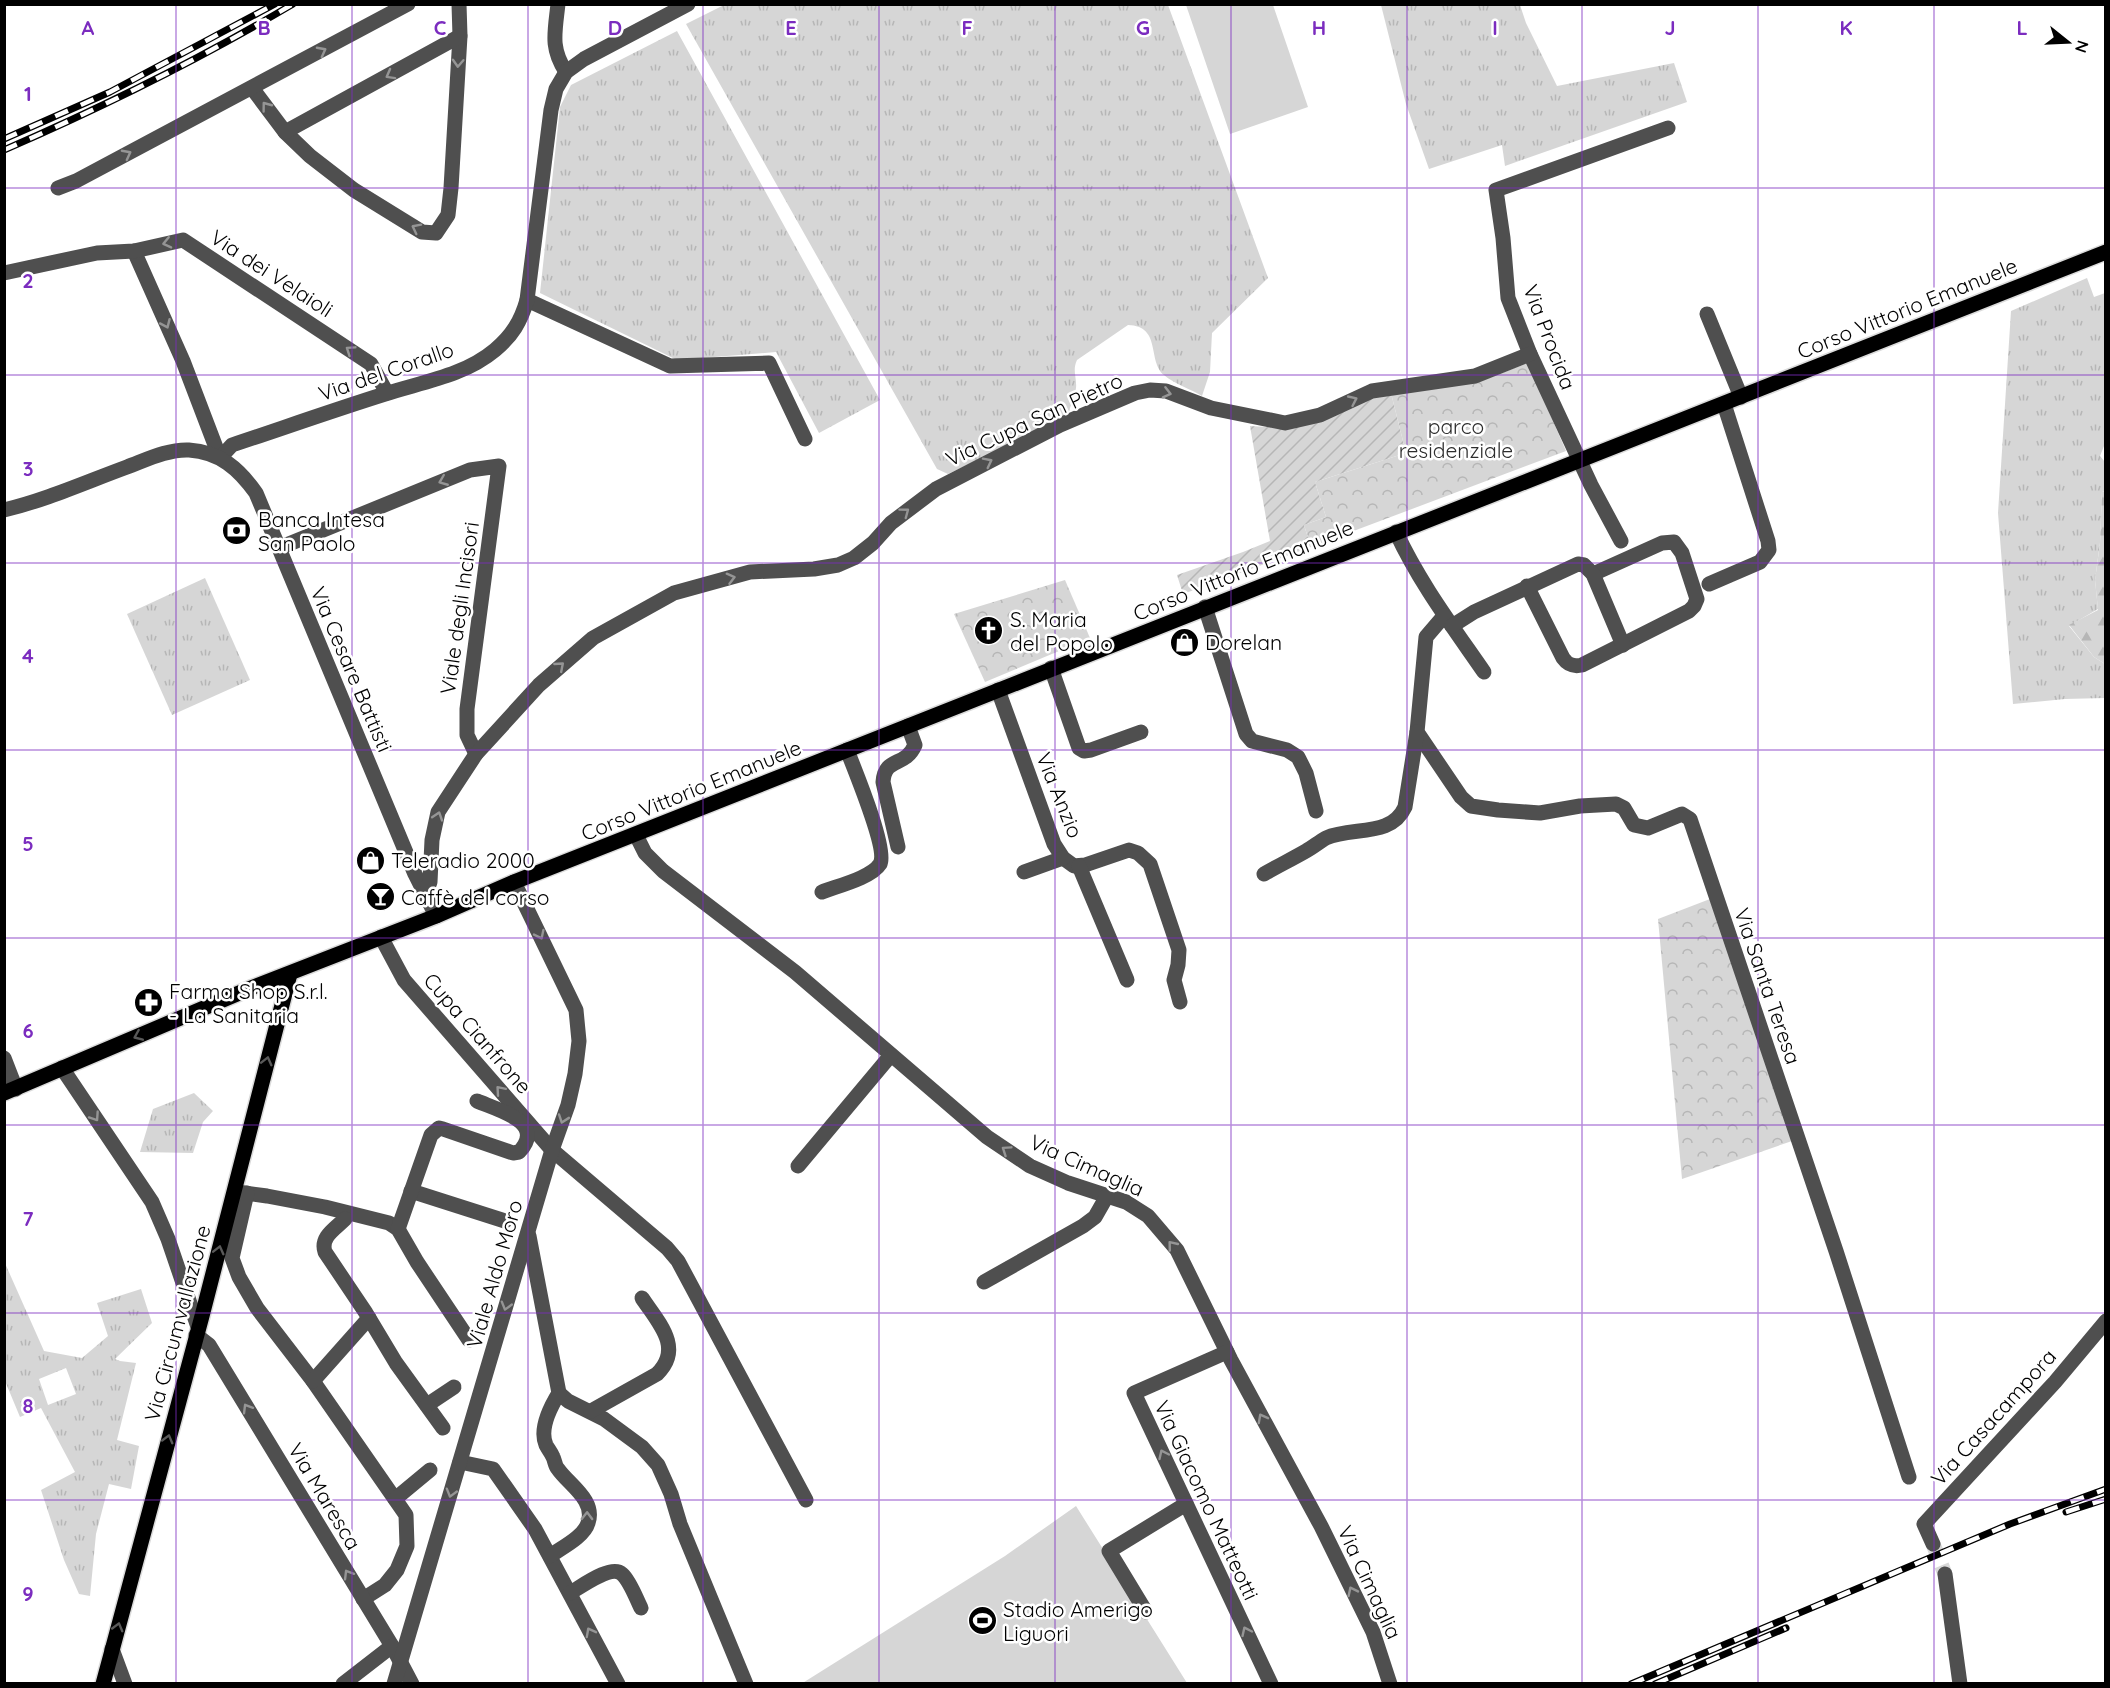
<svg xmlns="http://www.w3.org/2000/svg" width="2110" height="1688" viewBox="0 0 2110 1688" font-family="Quicksand,sans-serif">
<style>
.grass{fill:url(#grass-tufts);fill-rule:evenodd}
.forest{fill:url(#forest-firs)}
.park{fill:url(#park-crowns)}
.garden{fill:url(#garden-furrows)}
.pitch{fill:#d6d6d6}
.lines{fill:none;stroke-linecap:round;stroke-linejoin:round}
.minor-tunnel{stroke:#d9d9d9;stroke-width:15;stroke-dasharray:15 8;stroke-linecap:butt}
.major-casing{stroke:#dbdbdb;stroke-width:18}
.minor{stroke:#4f4f4f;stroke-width:15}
.major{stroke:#000;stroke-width:15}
.rail-casing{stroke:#000;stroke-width:7}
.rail{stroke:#fff;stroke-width:4.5;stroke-dasharray:14;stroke-linecap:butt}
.oneway{stroke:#959595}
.oneway2{stroke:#595959}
.grid{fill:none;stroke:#7b2cbf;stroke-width:1.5;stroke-opacity:0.55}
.labels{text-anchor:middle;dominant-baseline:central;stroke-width:5;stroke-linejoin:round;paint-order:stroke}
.street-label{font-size:21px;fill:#000;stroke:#fff}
.park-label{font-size:21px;fill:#2d2d2d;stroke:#fff}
.poi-label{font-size:21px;fill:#000;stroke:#fff;text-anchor:start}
.grid-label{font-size:20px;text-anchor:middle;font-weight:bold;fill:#7b2cbf;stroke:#fff;stroke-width:5;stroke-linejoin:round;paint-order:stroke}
</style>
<defs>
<pattern id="grass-tufts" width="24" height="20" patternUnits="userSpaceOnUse" patternTransform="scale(1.5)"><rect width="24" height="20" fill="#d6d6d6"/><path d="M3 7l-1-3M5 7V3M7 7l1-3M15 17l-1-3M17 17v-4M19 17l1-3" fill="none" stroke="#b6b6b6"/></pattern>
<pattern id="forest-firs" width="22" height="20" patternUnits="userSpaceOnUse" patternTransform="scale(1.5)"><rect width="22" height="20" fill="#d6d6d6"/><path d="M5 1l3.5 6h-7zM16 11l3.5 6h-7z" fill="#b6b6b6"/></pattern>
<pattern id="park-crowns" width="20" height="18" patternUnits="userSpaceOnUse" patternTransform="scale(1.5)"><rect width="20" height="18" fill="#d6d6d6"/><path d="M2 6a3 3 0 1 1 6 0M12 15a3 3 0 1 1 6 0" fill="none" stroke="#b6b6b6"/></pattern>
<pattern id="garden-furrows" width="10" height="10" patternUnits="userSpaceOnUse" patternTransform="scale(1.5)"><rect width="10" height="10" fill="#d6d6d6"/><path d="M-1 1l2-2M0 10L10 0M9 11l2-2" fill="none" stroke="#b6b6b6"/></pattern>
</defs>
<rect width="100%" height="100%" fill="#fff"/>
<g class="grass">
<path d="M 726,4 L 1168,5 L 1268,278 L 1212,333 L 1210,372 L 1202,396 C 1191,389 1174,384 1164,375 C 1147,361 1162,326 1128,325 L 1077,360 C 1072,371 1077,377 1076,388 C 1075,396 1069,408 1068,417 L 948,474 L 937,469 L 686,24 Z"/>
<polygon points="1381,5 1520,5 1526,23 1557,86 1674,63 1687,102 1505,166 1502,145 1429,169 1406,104"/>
<polygon points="677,31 880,400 819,433 776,352 677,360 540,293 560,107 571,85"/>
<polygon points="2087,278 2094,297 2105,293 2106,441 2100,456 2105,462 2106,492 2102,491 2100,543 2095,580 2098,609 2069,626 2094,657 2105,664 2105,698 2065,699 2013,704 1998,513 2011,311"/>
<polygon points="205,578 250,680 172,715 127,614"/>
<polygon points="194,1093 213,1111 203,1122 193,1153 140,1152 153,1109"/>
<path d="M 4,1261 L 44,1351 L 82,1358 L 108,1336 L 97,1303 L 141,1289 L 152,1323 L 115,1359 L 120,1361 L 136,1363 L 117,1440 L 139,1446 L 131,1489 L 109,1484 L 96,1534 L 90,1596 L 79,1594 L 64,1560 L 41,1490 L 75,1472 L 41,1408 L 20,1417 L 5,1381 ZM 66,1368 L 76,1394 L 48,1405 L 39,1379 Z"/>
</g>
<polygon class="forest" points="2102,491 2106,492 2105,664 2094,657 2069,625 2098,610 2095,580 2100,543"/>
<g class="park">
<polygon points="1528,363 1566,451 1311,547 1304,525 1326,517 1315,482 1406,453 1391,393 1476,383"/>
<polygon points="1065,580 1090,638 985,682 954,614"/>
<polygon points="1710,899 1792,1141 1682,1179 1658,919"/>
</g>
<polygon class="garden" points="1391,393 1406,453 1315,482 1326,517 1304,525 1311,547 1183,594 1177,575 1243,552 1270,541 1250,426 1288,428 1371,396"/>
<g class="pitch">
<polygon points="1188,5 1273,5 1308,107 1230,134 1186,5"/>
<polygon points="1076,1506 1187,1683 801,1684 1005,1556"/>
</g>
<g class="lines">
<polyline class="minor-tunnel" points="1933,1544 1945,1574"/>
<defs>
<g id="major">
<polyline points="4,1093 251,988 436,916 514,882 2106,252"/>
<polyline points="103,1684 202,1316 290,974"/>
</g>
</defs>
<use href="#major" class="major-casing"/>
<g class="minor">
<path d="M 558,4 C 555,32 550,48 566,72"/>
<polyline points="252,88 285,132 310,156 354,190 422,232 436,233 448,215 451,188 460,36 459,4"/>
<polyline points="285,132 460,36"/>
<polyline points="58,188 76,181 408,4"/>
<polyline points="134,251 183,361 220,458"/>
<polyline points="4,273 97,253 134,251 183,240 371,364 387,393"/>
<polyline points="527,300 670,366 769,363 805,439"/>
<polyline points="1707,314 1741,397"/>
<path d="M 220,458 L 232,445 C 283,428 334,410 385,394 C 422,382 464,376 495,350 C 512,336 521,321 527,300 L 551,110 L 556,89 L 566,72 L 584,59 L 688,4"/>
<path d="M 4,510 C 46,500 86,482 127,467 C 146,460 168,449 189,450 C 220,452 239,469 256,493 L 415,874 L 436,916"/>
<path d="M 1396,532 C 1419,582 1453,627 1484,672"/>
<polyline points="1621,541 1591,485 1530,354 1508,298 1503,238 1496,190 1668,128"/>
<polyline points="279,548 470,470 499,466 467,709 467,735 476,754"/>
<polyline points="1709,584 1760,562 1769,550 1768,541 1724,404"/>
<path d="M 1527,586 L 1563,658 C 1568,665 1573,667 1582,665 L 1689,611 L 1694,606 L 1697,599 L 1682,553 L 1674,542 L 1662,543 L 1593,574"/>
<polyline points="1205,607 1246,734 1252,741 1287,750 1298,757 1306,773 1316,811"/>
<polyline points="1444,616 1426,637 1417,732 1461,797 1471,806 1498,810 1540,813 1580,806 1616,804 1624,808 1634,825 1648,828 1682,814 1690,819 1836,1251 1909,1477"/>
<polyline points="1452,626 1474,612 1578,564 1584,565 1593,574 1623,645"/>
<polyline points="1051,668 1079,748 1084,751 1091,750 1141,732"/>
<polyline points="998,690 1054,844 1063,858 1074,866 1085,865 1129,850 1138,853 1150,864 1179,950 1178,965 1174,980 1180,1002"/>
<polyline points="636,835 645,853 663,871 795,972 987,1137 1030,1166 1068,1183 1126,1202 1148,1216 1177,1250 1231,1360 1321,1526 1373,1632 1390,1684"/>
<path d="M 898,847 L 883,782 C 885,756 905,768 915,745 L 908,726"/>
<polyline points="1079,866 1127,980"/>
<polyline points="1024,872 1063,858"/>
<path d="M 1264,874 C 1278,866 1292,859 1306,851 C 1313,847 1319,842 1326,838 C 1352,826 1391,838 1405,807 L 1417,732"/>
<path d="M 822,892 C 837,886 871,878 880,864 C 888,850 854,768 847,750"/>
<polyline points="425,894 430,882 432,840 438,812 476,754 539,685 593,638 674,593 750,572 814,569 838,565 854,558 873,543 891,523 936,489 1060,425 1135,393 1150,390 1166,391 1211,408 1285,423 1320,415 1372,391 1475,376 1530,354"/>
<polyline points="381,937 404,980 552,1150 667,1248 678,1261 806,1500"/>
<polyline points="4,1058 16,1089"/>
<polyline points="62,1068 152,1202 168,1239 198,1327"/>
<polyline points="798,1166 891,1055"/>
<polyline points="411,1191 505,1221"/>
<polyline points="237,1192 267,1196 325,1207 389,1223 398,1229 417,1262 469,1340"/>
<polyline points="247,1193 232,1258 239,1277 257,1308 313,1381 406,1515 407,1546 397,1570 385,1585 363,1599"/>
<path d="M 345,1219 C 335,1229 320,1237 325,1252 L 366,1313 L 396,1363 L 443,1428"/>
<path d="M 398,1229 L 431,1135 L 439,1128 L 443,1129 L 513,1153 L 519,1152 C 547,1122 498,1110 477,1101"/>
<polyline points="529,1236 559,1393 568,1401 604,1419 642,1447 658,1465 671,1494 680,1524 746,1684"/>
<polyline points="984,1282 1083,1226 1095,1217 1107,1196"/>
<polyline points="196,1335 209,1345 392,1646 412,1684"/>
<polyline points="1227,1352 1134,1393 1271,1684"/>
<polyline points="313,1381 369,1318"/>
<polyline points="427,1405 454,1387"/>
<path d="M 591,1411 L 657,1374 C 684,1348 658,1322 642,1298"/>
<polyline points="460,1462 493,1469 535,1529 618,1684"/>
<polyline points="395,1499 430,1470"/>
<polyline points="1933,1544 1924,1524 2055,1382 2106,1321"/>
<path d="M 550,1556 C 561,1548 584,1537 588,1523 C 596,1500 569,1485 558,1469 C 555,1466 555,1461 553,1457 C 551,1452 548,1449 546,1445 C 539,1429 551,1406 559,1393"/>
<polyline points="1945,1574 1960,1684"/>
<path d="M 570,1593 C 581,1587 611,1564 622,1574 C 630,1581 636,1598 641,1608"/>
<polyline points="1146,1612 1109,1551 1186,1504"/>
<polyline points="112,1649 125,1684"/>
<polyline points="343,1684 392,1646"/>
<polyline points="394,1684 552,1150 568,1105 575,1074 579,1041 576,1010 514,882"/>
</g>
<use href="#major" class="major"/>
<defs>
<g id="rail">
<polyline points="4,139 110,92 275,4"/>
<path d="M 4,150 C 103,107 200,59 293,4"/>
<polyline points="2066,1512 2106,1499"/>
<polyline points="1631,1684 2010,1524 2106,1489"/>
<polyline points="1655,1684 1786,1628"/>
</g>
</defs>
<use href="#rail" class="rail-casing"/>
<use href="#rail" class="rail"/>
</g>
<defs><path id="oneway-chevron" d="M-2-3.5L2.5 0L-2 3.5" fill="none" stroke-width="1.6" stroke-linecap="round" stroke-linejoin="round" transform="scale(1.5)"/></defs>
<g class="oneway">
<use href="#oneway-chevron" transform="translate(322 51) rotate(-28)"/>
<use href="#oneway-chevron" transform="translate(458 63) rotate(93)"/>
<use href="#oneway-chevron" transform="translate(390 75) rotate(151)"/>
<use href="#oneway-chevron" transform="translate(266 106) rotate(-127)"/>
<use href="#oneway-chevron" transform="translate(127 154) rotate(-28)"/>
<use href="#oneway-chevron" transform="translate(416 228) rotate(-153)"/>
<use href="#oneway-chevron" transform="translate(167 243) rotate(167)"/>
<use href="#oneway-chevron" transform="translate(166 324) rotate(66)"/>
<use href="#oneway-chevron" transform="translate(350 350) rotate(-146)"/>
<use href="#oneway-chevron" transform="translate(1167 393) rotate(14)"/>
<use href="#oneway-chevron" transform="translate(1353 400) rotate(-25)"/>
<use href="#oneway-chevron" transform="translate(988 462) rotate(-27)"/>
<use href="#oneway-chevron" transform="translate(443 481) rotate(158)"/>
<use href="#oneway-chevron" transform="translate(905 512) rotate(-37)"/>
<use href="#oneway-chevron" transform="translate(731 578) rotate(-15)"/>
<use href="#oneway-chevron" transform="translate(560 666) rotate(-41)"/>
<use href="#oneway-chevron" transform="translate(438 816) rotate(-72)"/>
<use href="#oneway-chevron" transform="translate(540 935) rotate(64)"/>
<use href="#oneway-chevron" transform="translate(500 1090) rotate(-131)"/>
<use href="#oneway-chevron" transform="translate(95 1117) rotate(56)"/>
<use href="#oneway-chevron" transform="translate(563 1119) rotate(109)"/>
<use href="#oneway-chevron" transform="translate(1006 1150) rotate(-146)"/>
<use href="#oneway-chevron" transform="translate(1172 1245) rotate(-129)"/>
<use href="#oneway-chevron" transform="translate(506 1306) rotate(106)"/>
<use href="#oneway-chevron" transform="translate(247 1408) rotate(-121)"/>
<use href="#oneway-chevron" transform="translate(1262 1418) rotate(-118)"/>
<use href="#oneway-chevron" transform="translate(1163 1454) rotate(-115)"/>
<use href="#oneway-chevron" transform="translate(451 1493) rotate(106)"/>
<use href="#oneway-chevron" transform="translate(587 1516) rotate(-89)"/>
<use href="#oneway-chevron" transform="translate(348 1574) rotate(-121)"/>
<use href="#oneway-chevron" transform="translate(1352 1591) rotate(-116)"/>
<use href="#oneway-chevron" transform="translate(1246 1631) rotate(-115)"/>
<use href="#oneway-chevron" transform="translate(590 1632) rotate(-118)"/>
</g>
<g class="oneway2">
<use href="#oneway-chevron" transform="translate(138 1036) rotate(157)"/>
<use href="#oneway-chevron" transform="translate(267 1061) rotate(-76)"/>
<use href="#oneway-chevron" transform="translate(219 1250) rotate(-76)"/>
<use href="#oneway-chevron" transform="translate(168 1439) rotate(-75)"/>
<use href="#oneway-chevron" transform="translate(118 1627) rotate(-75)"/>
</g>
<path class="grid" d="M 176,4 L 176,1684M 352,4 L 352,1684M 528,4 L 528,1684M 703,4 L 703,1684M 879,4 L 879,1684M 1055,4 L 1055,1684M 1231,4 L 1231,1684M 1407,4 L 1407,1684M 1582,4 L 1582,1684M 1758,4 L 1758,1684M 1934,4 L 1934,1684M 4,188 L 2106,188M 4,375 L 2106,375M 4,563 L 2106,563M 4,750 L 2106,750M 4,938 L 2106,938M 4,1125 L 2106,1125M 4,1313 L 2106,1313M 4,1500 L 2106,1500"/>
<defs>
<symbol id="bank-disc" viewBox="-11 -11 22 22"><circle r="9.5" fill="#000" stroke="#fff"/><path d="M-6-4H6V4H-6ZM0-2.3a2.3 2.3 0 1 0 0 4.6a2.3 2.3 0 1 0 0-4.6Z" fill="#fff"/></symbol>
<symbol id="church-disc" viewBox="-11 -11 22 22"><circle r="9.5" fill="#000" stroke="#fff"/><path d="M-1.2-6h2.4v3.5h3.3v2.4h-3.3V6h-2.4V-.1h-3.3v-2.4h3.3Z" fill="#fff"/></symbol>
<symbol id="shop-disc" viewBox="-11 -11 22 22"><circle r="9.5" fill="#000" stroke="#fff"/><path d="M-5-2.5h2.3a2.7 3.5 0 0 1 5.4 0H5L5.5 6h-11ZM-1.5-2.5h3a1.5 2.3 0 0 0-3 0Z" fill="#fff"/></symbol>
<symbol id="bar-disc" viewBox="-11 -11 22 22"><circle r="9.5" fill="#000" stroke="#fff"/><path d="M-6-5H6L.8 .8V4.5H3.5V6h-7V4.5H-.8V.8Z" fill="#fff"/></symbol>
<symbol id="pharmacy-disc" viewBox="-11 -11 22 22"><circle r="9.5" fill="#000" stroke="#fff"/><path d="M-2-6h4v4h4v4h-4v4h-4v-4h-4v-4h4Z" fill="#fff"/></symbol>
<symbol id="stadium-disc" viewBox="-11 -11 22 22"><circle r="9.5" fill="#000" stroke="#fff"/><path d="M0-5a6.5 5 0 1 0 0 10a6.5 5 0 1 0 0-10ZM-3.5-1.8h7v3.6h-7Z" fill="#fff"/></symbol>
</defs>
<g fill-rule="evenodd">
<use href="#bank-disc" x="220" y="514" width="33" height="33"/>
<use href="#church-disc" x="972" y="614" width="33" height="33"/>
<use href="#shop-disc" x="1168" y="626" width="33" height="33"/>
<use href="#shop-disc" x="354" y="844" width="33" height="33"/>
<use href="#bar-disc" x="364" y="880" width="33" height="33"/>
<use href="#pharmacy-disc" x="132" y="986" width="33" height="33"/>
<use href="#stadium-disc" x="966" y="1604" width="33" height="33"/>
</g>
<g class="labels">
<g class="street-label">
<text transform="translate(272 273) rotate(33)">Via dei Velaioli</text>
<text transform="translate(1907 308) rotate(-22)">Corso Vittorio Emanuele</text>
<text transform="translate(1550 337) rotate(69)">Via Procida</text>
<text transform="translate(386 371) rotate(-19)">Via del Corallo</text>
<text transform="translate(1034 419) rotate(-25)">Via Cupa San Pietro</text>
<text transform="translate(1243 570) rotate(-22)">Corso Vittorio Emanuele</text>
<text transform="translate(459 608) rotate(-82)">Viale degli Incisori</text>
<text transform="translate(352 669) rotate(67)">Via Cesare Battisti</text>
<text transform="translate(691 790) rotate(-22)">Corso Vittorio Emanuele</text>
<text transform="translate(1060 795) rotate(68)">Via Anzio</text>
<text transform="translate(1768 986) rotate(71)">Via Santa Teresa</text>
<text transform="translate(478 1033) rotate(49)">Cupa Cianfrone</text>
<text transform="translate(1087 1165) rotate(24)">Via Cimaglia</text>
<text transform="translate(494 1274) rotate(-74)">Viale Aldo Moro</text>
<text transform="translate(177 1323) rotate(-75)">Via Circumvallazione</text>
<text transform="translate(1993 1417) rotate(-48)">Via Casacampora</text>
<text transform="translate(325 1496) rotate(59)">Via Maresca</text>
<text transform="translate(1207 1500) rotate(65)">Via Giacomo Matteotti</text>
<text transform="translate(1370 1582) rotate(65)">Via Cimaglia</text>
</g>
<g class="park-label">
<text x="1456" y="426">parco<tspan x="1456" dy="24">residenziale</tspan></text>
</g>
<g class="poi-label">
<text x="258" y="519">Banca Intesa<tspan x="258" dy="24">San Paolo</tspan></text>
<text x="1010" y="619">S. Maria<tspan x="1010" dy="24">del Popolo</tspan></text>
<text x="1205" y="642">Dorelan</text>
<text x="391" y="860">Teleradio 2000</text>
<text x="401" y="897">Caffè del corso</text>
<text x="169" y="991">Farma Shop S.r.l.<tspan x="169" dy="24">- La Sanitaria</tspan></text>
<text x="1003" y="1609">Stadio Amerigo<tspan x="1003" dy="24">Liguori</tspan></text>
</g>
</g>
<g class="grid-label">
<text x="88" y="35">A</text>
<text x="264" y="35">B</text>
<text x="440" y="35">C</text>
<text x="615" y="35">D</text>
<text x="791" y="35">E</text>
<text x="967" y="35">F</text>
<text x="1143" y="35">G</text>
<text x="1319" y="35">H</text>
<text x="1495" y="35">I</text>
<text x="1670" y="35">J</text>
<text x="1846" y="35">K</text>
<text x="2022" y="35">L</text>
<text x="28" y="101">1</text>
<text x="28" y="288">2</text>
<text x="28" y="476">3</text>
<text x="28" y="663">4</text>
<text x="28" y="851">5</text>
<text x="28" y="1038">6</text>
<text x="28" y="1226">7</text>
<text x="28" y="1413">8</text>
<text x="28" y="1601">9</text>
</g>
<rect width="2110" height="1688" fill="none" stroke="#000000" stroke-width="12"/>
<g transform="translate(2068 42) rotate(108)" stroke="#ffffff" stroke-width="4.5" paint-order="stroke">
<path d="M0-4.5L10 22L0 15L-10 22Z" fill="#000000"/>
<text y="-9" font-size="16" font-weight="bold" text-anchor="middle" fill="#000000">N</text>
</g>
</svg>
